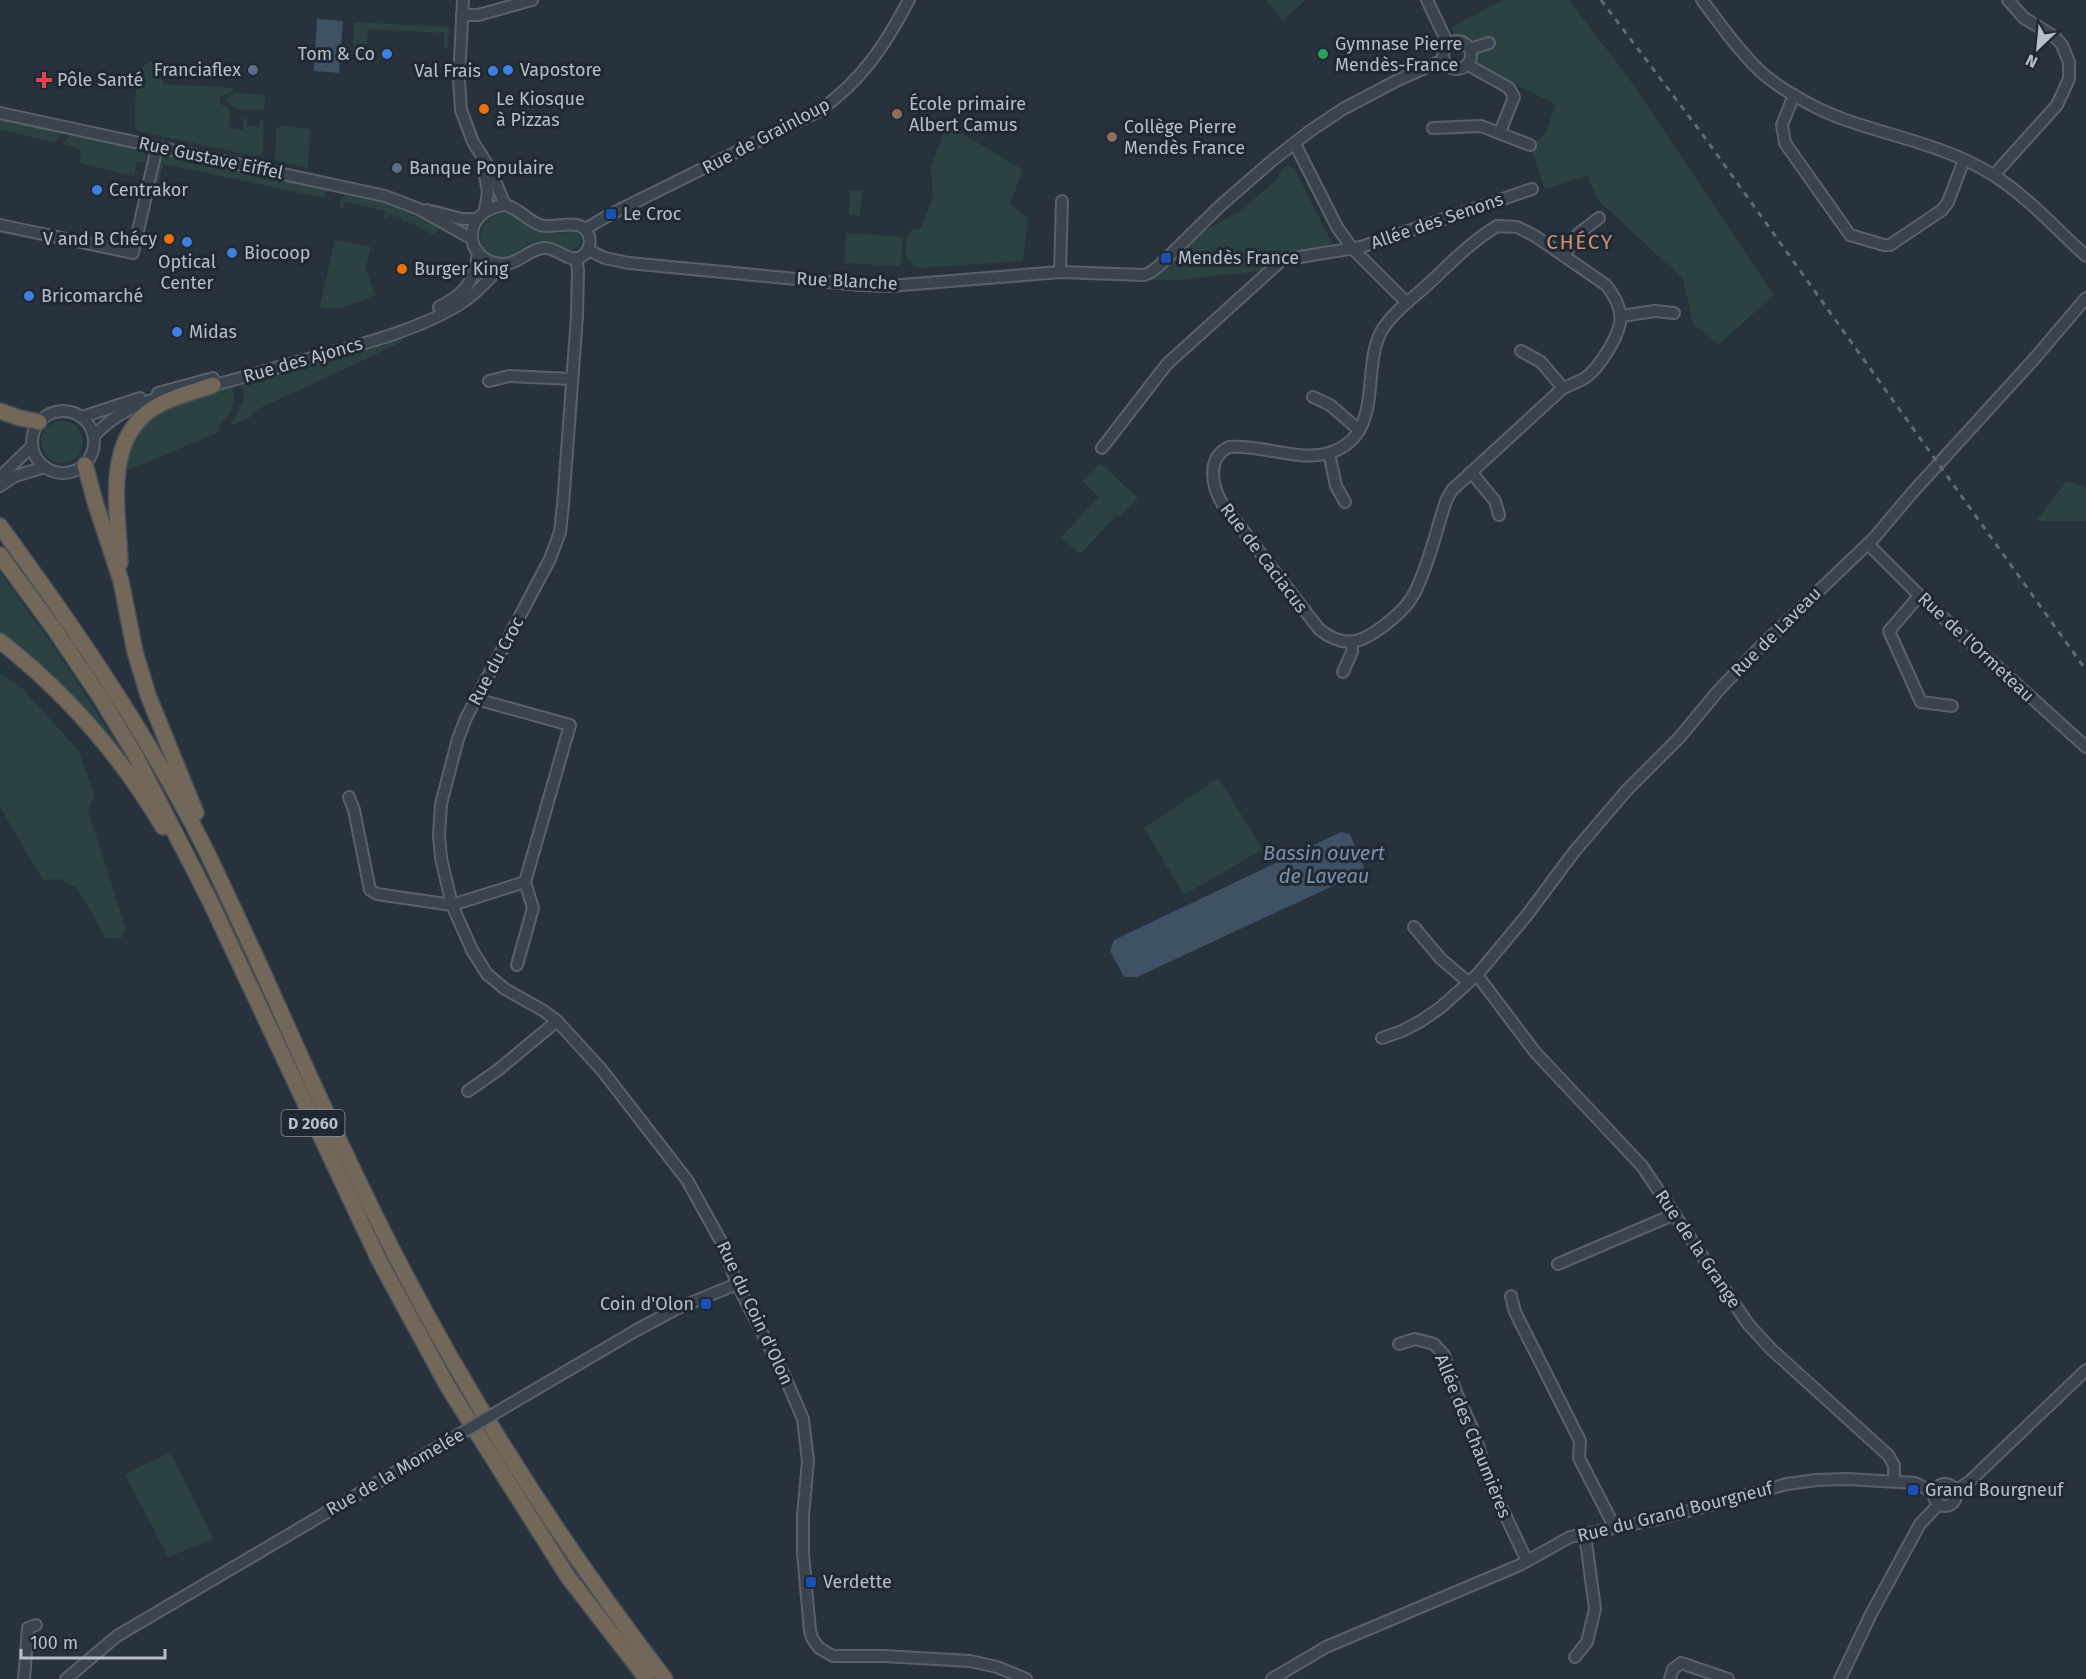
<svg xmlns="http://www.w3.org/2000/svg" width="2086" height="1679" viewBox="0 0 2086 1679" font-family="'Fira Sans',sans-serif">
<style>
.green{fill:#2c4141}
.water{fill:#3f5165}
.lines{fill:none;stroke-linecap:round;stroke-linejoin:round}
.minor-casing{stroke:#59626b;stroke-width:14}
.highway-casing{stroke:#464f58;stroke-width:18}
.minor{stroke:#3b444e;stroke-width:10}
.highway{stroke:#736759;stroke-width:15}
.rail{stroke:#606a76;stroke-width:3;stroke-dasharray:6 6;stroke-linecap:butt}
.minor-bridge-casing{stroke:#59626b;stroke-width:14;stroke-linecap:butt}
.minor-bridge{stroke:#3b444e;stroke-width:10}
.shop-dot{fill:#3f7fe0;stroke:#202933;stroke-width:2}
.leisure-dot{fill:#2e9e5b;stroke:#202933;stroke-width:2}
.service-dot{fill:#5c6f8a;stroke:#202933;stroke-width:2}
.health-dot{fill:#e0444e;stroke:#202933;stroke-width:2}
.food-dot{fill:#e8710a;stroke:#202933;stroke-width:2}
.education-dot{fill:#8d6e63;stroke:#202933;stroke-width:2}
.transit-dot{fill:#1a4fb4;stroke:#202933;stroke-width:2}
.labels{text-anchor:middle;dominant-baseline:central;stroke-width:6;stroke-linejoin:round;paint-order:stroke}
.shield{fill:#202933;stroke:#8a929b;stroke-width:1.5}
.shield-label{font-size:16px;font-weight:bold;fill:#b8bfc8}
.poi-label{font-size:18px;fill:#b8bfc8;stroke:#202933;text-anchor:start}
.street-label{font-size:18px;fill:#b8bfc8;stroke:#202933}
.water-label{font-size:20px;font-style:italic;fill:#7b91a9;stroke:#202933}
.quarter-label{font-size:21px;letter-spacing:1.5px;fill:#cc926f;stroke:#202933}
</style>
<rect width="100%" height="100%" fill="#27323d"/>
<g class="green">
<polygon points="1266,0 1306,0 1282,21"/>
<polygon points="1503,0 1569,0 1628,77 1774,295 1719,344 1693,324 1683,279 1598,200 1587,176 1545,189 1531,148 1545,133 1556,105 1475,64 1476,54 1473,42 1462,37 1455,37 1452,27"/>
<polygon points="354,22 449,27 448,49 444,48 444,33 368,29 366,53 353,52"/>
<path d="M 149,62 L 163,63 L 163,84 L 233,88 L 234,91 L 220,97 L 220,104 L 228,107 L 230,111 L 229,128 L 243,130 L 243,119 L 247,119 L 247,126 L 259,127 L 260,120 L 264,120 L 263,151 L 260,155 L 255,156 L 138,131 L 135,127 C 136,110 132,69 149,62 Z"/>
<polygon points="235,93 265,95 265,105 263,110 235,109 224,99"/>
<polygon points="0,118 64,133 54,142 0,130"/>
<polygon points="280,126 310,129 308,168 277,161 275,157 276,130"/>
<path d="M 945,130 L 963,134 L 1023,170 L 1010,204 L 1028,218 L 1023,261 L 919,268 C 901,259 903,246 911,230 L 921,228 L 933,197 L 931,167 Z"/>
<polygon points="71,134 140,149 146,155 146,163 137,161 134,176 79,163 81,154 79,149 63,144"/>
<polygon points="165,154 327,189 325,198 163,164 157,190 154,190 159,161"/>
<polygon points="1285,166 1294,168 1333,245 1277,255 1259,271 1178,280 1153,280 1197,235 1239,212 1275,181"/>
<polygon points="850,191 862,191 860,216 849,215"/>
<path d="M 348,194 L 383,202 L 442,227 L 433,235 L 413,224 L 402,221 L 402,218 L 389,215 L 388,219 L 384,218 L 385,211 L 345,202 L 343,209 L 340,208 C 339,201 342,197 348,194 Z"/>
<path d="M 504,213 C 513,214 518,220 525,225 C 540,235 557,235 574,231 L 580,236 L 581,244 C 571,257 553,240 538,241 C 523,243 512,262 496,258 C 473,253 475,218 504,213 Z"/>
<polygon points="846,233 903,237 901,266 845,263"/>
<path d="M 335,240 L 371,247 L 365,268 L 376,295 C 359,301 339,312 321,308 L 320,305 Z"/>
<polygon points="401,337 402,342 252,412 252,416 233,425 232,423 244,399 241,382"/>
<path d="M 231,386 C 238,401 231,415 219,425 L 219,432 L 122,473 L 137,426 L 178,400 Z"/>
<circle cx="62" cy="442" r="21"/>
<polygon points="1100,463 1138,498 1120,517 1117,515 1080,554 1061,537 1099,497 1082,481"/>
<polygon points="2067,481 2086,488 2086,521 2036,521"/>
<polygon points="0,573 50,641 131,765 10,640 0,632"/>
<polygon points="0,673 20,686 78,750 95,795 88,810 126,930 121,938 106,938 77,888 60,879 43,880 0,807"/>
<polygon points="1218,778 1263,849 1184,895 1144,828"/>
<polygon points="170,1452 213,1539 168,1557 125,1474"/>
</g>
<g class="water">
<polygon points="317,19 343,21 339,73 314,71"/>
<polygon points="1341,832 1350,834 1364,867 1359,874 1137,977 1124,977 1110,951 1114,940"/>
</g>
<g class="lines">
<defs>
<g id="minor">
<polyline points="463,0 459,79 461,110 473,142 490,169 505,205"/>
<polyline points="1427,0 1448,44"/>
<path d="M 1702,0 C 1720,24 1738,50 1760,71 C 1779,89 1818,110 1843,119 C 1893,137 1947,146 1993,175 C 2027,196 2056,229 2086,256"/>
<polyline points="462,15 478,15 532,0"/>
<circle cx="1457" cy="55" r="14"/>
<polyline points="1470,49 1489,43"/>
<polyline points="1468,65 1509,88 1514,97 1500,132"/>
<polyline points="1794,95 1782,125 1785,143 1850,235 1884,245 1890,245 1942,210 1948,202 1964,160"/>
<polyline points="0,113 385,196 419,209 472,239"/>
<polyline points="1433,128 1481,126 1530,145"/>
<polyline points="1295,144 1337,227 1352,248 1407,303"/>
<polyline points="483,164 488,192 485,210"/>
<polyline points="1994,175 2057,105 2069,79 2069,62 2062,45 2055,37 2024,18 2008,0"/>
<path d="M 505,205 C 519,208 526,220 540,225 C 556,230 582,215 589,236 C 590,240 590,245 588,249 C 586,253 582,257 578,258 C 566,261 556,247 544,248 C 528,249 518,265 502,264 C 463,262 460,210 505,205 Z"/>
<polyline points="427,210 462,219 477,219"/>
<polyline points="0,225 133,253 157,147"/>
<path d="M 1497,226 L 1517,227 L 1535,236 L 1606,285 C 1612,292 1619,304 1620,314 C 1624,331 1598,369 1585,378 C 1578,382 1570,385 1563,388 L 1452,490 L 1446,501 C 1436,531 1429,564 1415,592 C 1409,604 1401,612 1391,620 C 1367,640 1347,652 1319,629 L 1222,503 C 1211,485 1207,457 1229,447 C 1262,444 1297,462 1329,453 C 1386,436 1360,368 1382,330 C 1392,314 1410,300 1424,288 C 1448,266 1469,243 1497,226 Z"/>
<path d="M 585,229 L 611,214 L 819,111 C 862,80 884,47 909,0"/>
<polyline points="588,250 605,258 629,263 860,285 890,286 1060,272 1144,275 1151,272 1160,265 1220,206 1274,159 1310,131 1343,109 1396,81 1443,60"/>
<polyline points="1565,255 1578,234 1599,218"/>
<polyline points="576,258 578,270 577,316 563,505 560,532 550,559 466,718 458,739 441,804 439,835 441,858 452,905 472,950 487,974 505,989 544,1011 557,1021 601,1069 687,1180 723,1245 737,1284 785,1377 803,1419 808,1461 803,1516 803,1553 810,1631 812,1638 819,1648 833,1656 884,1656 970,1661 997,1667 1026,1679"/>
<polyline points="1060,272 1062,201"/>
<path d="M 439,307 C 465,294 475,281 478,252"/>
<polyline points="1621,316 1655,311 1674,313"/>
<polyline points="1521,351 1541,362 1563,388"/>
<polyline points="489,381 509,376 572,379"/>
<path d="M 206,387 C 239,379 271,369 304,360 C 355,346 419,331 463,302 C 479,291 490,278 503,264"/>
<polyline points="158,393 213,378"/>
<polyline points="1313,397 1330,405 1359,430"/>
<circle cx="63" cy="442" r="31"/>
<polyline points="82,417 140,398"/>
<path d="M 94,436 C 114,414 139,403 167,395"/>
<polyline points="1102,448 1167,364 1282,260 1361,247 1532,189"/>
<polyline points="1329,453 1336,486 1345,502"/>
<polyline points="1471,472 1495,501 1499,515"/>
<polyline points="0,477 32,446"/>
<polyline points="0,486 15,476 45,467"/>
<polyline points="1868,544 1926,602 2086,747"/>
<polyline points="1919,596 1889,631 1921,702 1952,706"/>
<polyline points="1343,672 1352,652 1352,642"/>
<polyline points="349,797 354,810 370,890 377,894 452,905 525,882 570,725 476,699"/>
<polyline points="1414,927 1441,959 1468,982"/>
<polyline points="517,965 533,908 525,882"/>
<polyline points="1477,975 1535,1052 1642,1166 1748,1324 1771,1349 1888,1455 1894,1465 1894,1481"/>
<polyline points="1382,1038 1402,1031 1421,1021 1440,1008 1477,975 1527,915 1574,852 1627,790 1679,738 1718,691 1760,647 1874,538 1912,493 2035,358 2086,298"/>
<polyline points="468,1091 498,1070 557,1021"/>
<polyline points="1558,1264 1675,1214"/>
<polyline points="1511,1296 1515,1312 1580,1441 1579,1458 1615,1528"/>
<polyline points="1399,1344 1415,1339 1434,1344 1444,1355 1456,1392 1474,1432 1488,1479 1527,1561"/>
<polyline points="509,1405 635,1331 676,1309 737,1284"/>
<circle cx="1945" cy="1495" r="11"/>
<polyline points="1955,1491 1970,1481 2086,1370"/>
<polyline points="1575,1657 1587,1642 1595,1609 1585,1534"/>
<polyline points="24,1679 28,1628 36,1625"/>
<polyline points="66,1679 117,1636 448,1441"/>
<polyline points="1272,1679 1326,1647 1520,1565 1570,1537 1658,1519 1787,1484 1816,1480 1847,1479 1915,1483 1935,1493"/>
<polyline points="1670,1679 1673,1669 1681,1663 1728,1679"/>
<polyline points="1840,1679 1871,1614 1920,1524 1939,1504"/>
</g>
<g id="highway">
<polyline points="0,411 20,418 39,422"/>
<polyline points="85,465 96,505 121,581 135,652 148,695 196,813"/>
<path d="M 0,526 C 67,618 132,711 186,812 C 212,859 233,909 256,957 C 299,1053 342,1150 389,1243 C 467,1397 560,1542 665,1679"/>
<polyline points="0,555 55,630 102,700 134,753 209,899 379,1260 448,1387 568,1577 647,1679"/>
<path d="M 120,563 C 119,511 101,438 157,406 C 174,396 195,392 213,385"/>
<path d="M 0,641 C 65,692 121,756 163,827"/>
</g>
</defs>
<use href="#minor" class="minor-casing"/>
<use href="#highway" class="highway-casing"/>
<use href="#minor" class="minor"/>
<use href="#highway" class="highway"/>
<polyline class="rail" points="1601,0 1703,135 2086,670"/>
<defs>
<polyline id="minor-bridge" points="448,1441 509,1405"/>
</defs>
<use href="#minor-bridge" class="minor-bridge-casing"/>
<use href="#minor-bridge" class="minor-bridge"/>
</g>
<g class="shop-dot">
<circle cx="387" cy="54" r="6"/>
<circle cx="508" cy="70" r="6"/>
<circle cx="493" cy="71" r="6"/>
<circle cx="97" cy="190" r="6"/>
<circle cx="187" cy="242" r="6"/>
<circle cx="232" cy="253" r="6"/>
<circle cx="29" cy="296" r="6"/>
<circle cx="177" cy="332" r="6"/>
</g>
<circle class="leisure-dot" cx="1323" cy="54" r="6"/>
<g class="service-dot">
<circle cx="253" cy="70" r="6"/>
<circle cx="397" cy="168" r="6"/>
</g>
<path class="health-dot" d="M41 71h6v6h6v6h-6v6h-6v-6h-6v-6h6z"/>
<g class="food-dot">
<circle cx="484" cy="109" r="6"/>
<circle cx="169" cy="239" r="6"/>
<circle cx="402" cy="269" r="6"/>
</g>
<g class="education-dot">
<circle cx="897" cy="114" r="6"/>
<circle cx="1112" cy="137" r="6"/>
</g>
<g class="transit-dot">
<rect x="605" y="208" width="12" height="12" rx="3"/>
<rect x="1160" y="252" width="12" height="12" rx="3"/>
<rect x="700" y="1298" width="12" height="12" rx="3"/>
<rect x="1907" y="1484" width="12" height="12" rx="3"/>
<rect x="805" y="1576" width="12" height="12" rx="3"/>
</g>
<g class="labels">
<rect class="shield" x="281.5" y="1110" width="63" height="26" rx="4.5"/>
<g class="shield-label">
<text x="313" y="1123">D 2060</text>
</g>
<g class="poi-label">
<text x="1335" y="44">Gymnase Pierre<tspan x="1335" dy="21">Mendès-France</tspan></text>
<text x="375" y="54" text-anchor="end">Tom &amp; Co</text>
<text x="241" y="70" text-anchor="end">Franciaflex</text>
<text x="520" y="70">Vapostore</text>
<text x="481" y="71" text-anchor="end">Val Frais</text>
<text x="57" y="80">Pôle Santé</text>
<text x="496" y="99">Le Kiosque<tspan x="496" dy="21">à Pizzas</tspan></text>
<text x="909" y="104">École primaire<tspan x="909" dy="21">Albert Camus</tspan></text>
<text x="1124" y="127">Collège Pierre<tspan x="1124" dy="21">Mendès France</tspan></text>
<text x="409" y="168">Banque Populaire</text>
<text x="109" y="190">Centrakor</text>
<text x="623" y="214">Le Croc</text>
<text x="157" y="239" text-anchor="end">V and B Chécy</text>
<text x="244" y="253">Biocoop</text>
<text x="1178" y="258">Mendès France</text>
<text x="187" y="262" text-anchor="middle">Optical<tspan x="187" dy="21">Center</tspan></text>
<text x="414" y="269">Burger King</text>
<text x="41" y="296">Bricomarché</text>
<text x="189" y="332">Midas</text>
<text x="694" y="1304" text-anchor="end">Coin d'Olon</text>
<text x="1925" y="1490">Grand Bourgneuf</text>
<text x="823" y="1582">Verdette</text>
</g>
<g class="street-label">
<text transform="translate(766 136) rotate(-28)">Rue de Grainloup</text>
<text transform="translate(211 158) rotate(12)">Rue Gustave Eiffel</text>
<text transform="translate(1437 221) rotate(-19)">Allée des Senons</text>
<text transform="translate(847 281) rotate(3)">Rue Blanche</text>
<text transform="translate(303 360) rotate(-16)">Rue des Ajoncs</text>
<text transform="translate(1264 558) rotate(53)">Rue de Caciacus</text>
<text transform="translate(1776 632) rotate(-45)">Rue de Laveau</text>
<text transform="translate(1976 647) rotate(43)">Rue de l'Ormeteau</text>
<text transform="translate(496 661) rotate(-62)">Rue du Croc</text>
<text transform="translate(1698 1249) rotate(56)">Rue de la Grange</text>
<text transform="translate(755 1313) rotate(65)">Rue du Coin d'Olon</text>
<text transform="translate(1473 1436) rotate(68)">Allée des Chaumières</text>
<text transform="translate(395 1472) rotate(-30)">Rue de la Momelée</text>
<text transform="translate(1675 1512) rotate(-14)">Rue du Grand Bourgneuf</text>
</g>
<g class="water-label">
<text x="1324" y="853">Bassin ouvert<tspan x="1324" dy="23">de Laveau</tspan></text>
</g>
<g class="quarter-label">
<text x="1580" y="242">CHÉCY</text>
</g>
</g>
<g transform="translate(2038 48) rotate(206)" stroke="#202933" stroke-width="4.5" paint-order="stroke">
<path d="M0-4.5L10 22L0 15L-10 22Z" fill="#b8bfc8"/>
<text y="-9" font-size="16" font-weight="bold" text-anchor="middle" fill="#b8bfc8">N</text>
</g>
<path d="M21 1649v9h144v-9" fill="none" stroke="#b8bfc8" stroke-width="3"/>
<text x="30" y="1649" font-size="18" fill="#b8bfc8" stroke="#202933" stroke-width="4.5" paint-order="stroke">100 m</text>
</svg>
